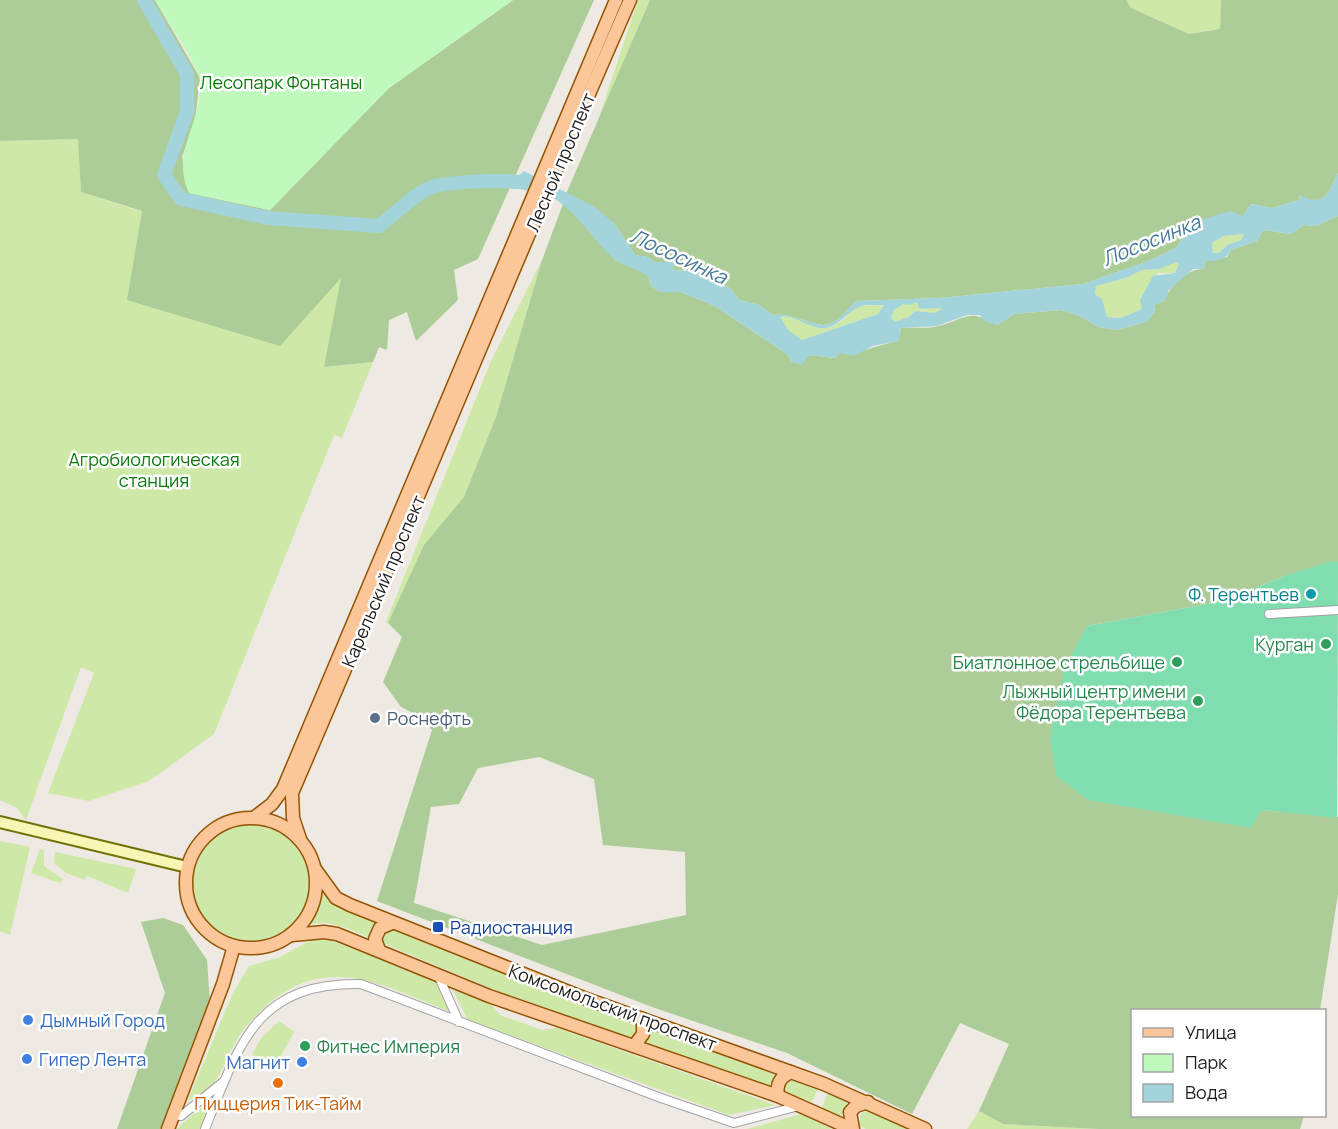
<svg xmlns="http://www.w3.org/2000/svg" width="1338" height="1129" viewBox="0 0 1338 1129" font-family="Manrope,sans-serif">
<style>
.grass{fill:#cee8a8}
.forest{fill:#accd97;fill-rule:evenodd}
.park{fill:#c0f9be}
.pitch{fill:#80ddaf}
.water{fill:#a3d4db;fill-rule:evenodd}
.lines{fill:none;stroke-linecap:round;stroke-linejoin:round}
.river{stroke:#a3d4db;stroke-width:14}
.street-casing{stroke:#a3a3a3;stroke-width:10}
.secondary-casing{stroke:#717106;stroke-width:14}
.primary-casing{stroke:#945401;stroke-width:15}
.street{stroke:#fff;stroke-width:8}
.secondary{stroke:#f9f5b5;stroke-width:10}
.primary{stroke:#fbc79a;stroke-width:12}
.culture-dot{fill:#0f9aa8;stroke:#fff;stroke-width:2}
.leisure-dot{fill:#2e9e5b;stroke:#fff;stroke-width:2}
.service-dot{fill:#5c6f8a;stroke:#fff;stroke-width:2}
.transit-dot{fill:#1a4fb4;stroke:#fff;stroke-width:2}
.shop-dot{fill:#3f7fe0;stroke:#fff;stroke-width:2}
.food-dot{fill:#e8710a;stroke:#fff;stroke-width:2}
.labels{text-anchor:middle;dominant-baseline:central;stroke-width:5;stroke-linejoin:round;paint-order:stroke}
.park-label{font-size:18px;fill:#0e790c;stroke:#fff}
.street-label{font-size:18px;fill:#1c1c1c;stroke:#fff}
.culture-label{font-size:18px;fill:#0d838f;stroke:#fff;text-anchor:end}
.leisure-label{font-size:18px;fill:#27864d;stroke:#fff;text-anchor:end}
.service-label{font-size:18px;fill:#4e5e75;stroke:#fff;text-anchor:start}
.transit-label{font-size:18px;fill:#164399;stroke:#fff;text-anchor:start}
.shop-label{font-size:18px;fill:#366cbe;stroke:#fff;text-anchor:start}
.food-label{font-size:18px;fill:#c56008;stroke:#fff}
.water-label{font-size:20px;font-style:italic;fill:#44799c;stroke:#fff}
</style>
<rect width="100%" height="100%" fill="#eee9e2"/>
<g class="grass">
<polygon points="638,0 650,0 597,123"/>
<polygon points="1126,0 1221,0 1220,29 1189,34 1131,8"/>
<polygon points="79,139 81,192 342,277 325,367 373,362 342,438 334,435 214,734 149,781 89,801 48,793 94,673 81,667 26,820 17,808 0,800 0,141"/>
<polygon points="1244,234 1241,240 1227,245 1219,253 1213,253 1212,243 1224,236"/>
<polygon points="542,260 496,417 464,498 424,545 388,623 386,622 491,361"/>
<polygon points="1176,262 1179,264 1175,273 1158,273 1142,309 1121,318 1106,317 1102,299 1095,294 1096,286 1126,278 1141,270 1160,269"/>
<path d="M 917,302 L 924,310 L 938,307 L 943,309 L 934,313 L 915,311 L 909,317 L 895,322 L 890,318 C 896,305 904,303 917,302 Z"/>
<path d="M 884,305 L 878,314 L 802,340 L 788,331 L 779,318 C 798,312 816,335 835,325 C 843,322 850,312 856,306 Z"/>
<circle cx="250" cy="882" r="59"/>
<polygon points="0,841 30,847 10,935 0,931"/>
<polygon points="40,849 44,850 44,866 63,879 60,883 31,873"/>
<polygon points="55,852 136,869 128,893 87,876 85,880 66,873 54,863"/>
<polygon points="322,889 333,903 349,912 508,976 780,1072 773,1079 772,1087 500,992 344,927 327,923 307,924 317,908"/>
<path d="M 328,939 L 437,982 L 449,1011 C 388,988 334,954 274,999 C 260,1011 243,1027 235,1043 C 222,1065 217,1094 188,1100 L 233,993 L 249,966 L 280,957 L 311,940 Z"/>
<polygon points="453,990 491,1004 500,1015 542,1030 557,1028 775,1105 729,1115 468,1020"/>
<polygon points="279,1021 294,1032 277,1063 252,1055 261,1038"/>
<polygon points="791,1077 818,1088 812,1102 783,1091 785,1083"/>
<polygon points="828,1092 847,1100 847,1109 840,1116 822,1108"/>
<polygon points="203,1106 208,1112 201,1129 176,1129"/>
<polygon points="868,1109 909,1129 866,1129 860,1126 860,1115"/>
<polygon points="979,1111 1003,1124 1098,1129 967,1129"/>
<polygon points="801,1114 832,1129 747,1129"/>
</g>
<g class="forest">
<polygon points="0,0 155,0 200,78 195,121 182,157 189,193 270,210 389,88 513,0 594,0 478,259 454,270 458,300 416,341 407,312 389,320 387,350 379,347 373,362 324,367 341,278 280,346 127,300 142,211 81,192 78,139 0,141"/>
<path d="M 650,0 L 1126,0 L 1131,8 L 1189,34 L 1220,29 L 1221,0 L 1338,0 L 1338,173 C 1328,193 1325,208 1299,196 L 1300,200 L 1272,208 L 1251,204 L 1243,216 L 1194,222 L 1176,248 L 1146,262 L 1083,284 L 940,298 L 856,301 C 849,307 841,319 832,323 C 817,331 793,311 773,315 L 759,305 L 739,300 L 731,289 L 697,270 L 674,270 L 672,266 L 683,262 L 654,262 L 648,257 L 635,255 L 614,223 L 566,194 Z"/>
<path d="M 563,204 L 569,206 L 615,260 L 640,269 L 649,277 L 650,285 L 660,292 L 681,292 L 715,306 L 787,354 L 792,362 L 810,355 L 835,358 L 839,353 C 863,353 874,346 898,341 L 901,328 C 913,327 928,329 939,326 C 968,318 968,308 997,325 L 1014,314 L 1061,310 L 1080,316 L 1099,327 L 1116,330 L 1146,322 L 1155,312 L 1154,305 L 1164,301 C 1171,285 1186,269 1204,269 L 1205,261 L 1227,257 L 1231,250 L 1257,241 L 1263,230 L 1291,234 L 1304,225 L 1316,226 L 1338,216 L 1338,562 L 1287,575 L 1223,601 L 1087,626 L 1262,810 L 1338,817 L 1338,894 L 1320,1010 L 1132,1010 L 1132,1116 L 1304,1116 L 1300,1129 L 1098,1129 L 1003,1124 L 979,1111 L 1009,1044 L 960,1023 L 912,1114 L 787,1053 L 652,1007 L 377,901 L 432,730 L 423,718 L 401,707 L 383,682 L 402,637 L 388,623 L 424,545 L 464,497 L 496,417 L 542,260 ZM 539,757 L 594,779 L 603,845 L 685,852 L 686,915 L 542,945 L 414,903 L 431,807 L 459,804 L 478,768 Z"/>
<polygon points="163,918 183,925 207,960 210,1002 160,1129 117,1129 165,993 141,922"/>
</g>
<path class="park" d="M 155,0 L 513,0 L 389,88 L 270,210 L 189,193 C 170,152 203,123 200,81 C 198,65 165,17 155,0 Z"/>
<polygon class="pitch" points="1333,561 1338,562 1337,818 1262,810 1251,828 1088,800 1056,776 1050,736 1065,667 1087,626 1223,601 1287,575"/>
<path class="water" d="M 524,171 L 593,206 L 614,223 L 635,255 L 648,257 L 654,262 L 683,262 L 687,267 L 672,266 L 674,270 L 707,272 L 711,280 L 731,289 L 739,300 L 759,305 L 773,315 C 793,311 817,331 832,323 C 841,319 849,307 856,301 L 940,298 L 1083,284 L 1146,262 L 1176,248 L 1194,222 L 1230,211 L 1243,216 L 1251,204 L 1272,208 L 1300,200 L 1299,195 C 1325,208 1328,193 1338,173 L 1338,216 L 1316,226 L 1304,225 L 1292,234 L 1263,230 L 1257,241 L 1231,250 C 1224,261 1218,261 1205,261 L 1204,269 L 1193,269 L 1169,290 L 1164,301 L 1154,305 L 1155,312 L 1146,322 L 1116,330 L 1099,327 L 1080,316 L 1061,310 L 1014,314 L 997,325 L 984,321 L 980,315 L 967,315 L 937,326 L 901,328 L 898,341 L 873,346 L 853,356 L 839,353 L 835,358 L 810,355 L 801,365 L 792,362 L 787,354 L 715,306 L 681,292 L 660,292 L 650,285 L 649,277 C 639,268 623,267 613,258 C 582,229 562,183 511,189 L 518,176 ZM 1244,234 L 1241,240 L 1227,245 L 1219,253 L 1213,253 L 1212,243 L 1224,236 ZM 1176,262 L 1179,264 L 1175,273 L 1153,276 L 1140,300 L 1142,309 L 1121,318 L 1107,317 L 1102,299 L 1095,294 L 1096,286 L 1126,278 L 1142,270 L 1160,269 ZM 917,302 L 919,308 C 927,311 935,306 942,309 L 934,313 L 915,311 L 909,317 L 895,322 L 891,318 L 894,310 L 903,304 L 910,305 ZM 866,305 L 884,305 L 878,314 L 802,340 L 788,330 L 780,317 C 796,314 810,330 825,328 C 842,326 849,307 866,305 Z"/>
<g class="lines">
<path class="river" d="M 144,0 L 187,74 L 187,112 L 164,175 L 181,199 L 268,218 L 379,226 C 394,215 410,198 427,189 C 443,181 516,178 532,185"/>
<defs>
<g id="street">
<polyline points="1269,614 1338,610"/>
<polyline points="438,975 459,1022"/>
<polyline points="173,1115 181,1116 223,1082"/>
<path d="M 205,1129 C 239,1045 255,982 361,984 L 661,1098 L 734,1123 L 799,1106"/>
</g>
<polyline id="secondary" points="0,822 187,867"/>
<g id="primary">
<polyline points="255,817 272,804 283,789 616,0"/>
<circle cx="251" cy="883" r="65"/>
<path d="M 300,839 L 293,818 L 292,793 C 406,529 514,263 630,0"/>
<polyline points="315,869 336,898 350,905 584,998 824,1084 925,1129"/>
<polyline points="292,935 324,932 337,934 489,996 778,1096 852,1129"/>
<polyline points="379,950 375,939 380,928 392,923"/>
<polyline points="634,1046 643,1034 643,1019"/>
<path d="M 778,1096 C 776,1084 780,1077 791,1072"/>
<polyline points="168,1129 223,984 234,946"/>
<polyline points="853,1129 850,1112 856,1106 868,1102"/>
</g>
</defs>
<use href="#street" class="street-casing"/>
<use href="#secondary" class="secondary-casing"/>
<use href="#primary" class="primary-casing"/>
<use href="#street" class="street"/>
<use href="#secondary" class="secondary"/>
<use href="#primary" class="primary"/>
</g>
<circle class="culture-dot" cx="1311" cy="594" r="6"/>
<g class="leisure-dot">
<circle cx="1326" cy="644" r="6"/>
<circle cx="1177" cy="662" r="6"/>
<circle cx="1198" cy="701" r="6"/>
<circle cx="305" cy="1046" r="6"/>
</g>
<circle class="service-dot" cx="375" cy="718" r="6"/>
<rect class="transit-dot" x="432" y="921" width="12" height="12" rx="3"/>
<g class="shop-dot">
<circle cx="28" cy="1020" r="6"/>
<circle cx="27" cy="1059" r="6"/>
<circle cx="302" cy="1062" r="6"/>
</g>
<circle class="food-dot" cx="278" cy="1083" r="6"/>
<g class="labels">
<g class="park-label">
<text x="281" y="82">Лесопарк Фонтаны</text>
<text x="154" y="459">Агробиологическая<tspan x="154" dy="21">станция</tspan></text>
</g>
<g class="street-label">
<text transform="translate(560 162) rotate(-67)">Лесной проспект</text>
<text transform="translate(383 581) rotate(-67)">Карельский проспект</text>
<text transform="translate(613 1007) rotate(20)">Комсомольский проспект</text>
</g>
<g class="culture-label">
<text x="1299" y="594">Ф. Терентьев</text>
</g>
<g class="leisure-label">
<text x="1314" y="644">Курган</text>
<text x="1165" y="662">Биатлонное стрельбище</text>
<text x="1186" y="691">Лыжный центр имени<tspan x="1186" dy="21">Фёдора Терентьева</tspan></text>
<text x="317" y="1046" text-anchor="start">Фитнес Империя</text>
</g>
<g class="service-label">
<text x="387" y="718">Роснефть</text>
</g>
<g class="transit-label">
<text x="450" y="927">Радиостанция</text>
</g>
<g class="shop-label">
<text x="40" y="1020">Дымный Город</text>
<text x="39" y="1059">Гипер Лента</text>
<text x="290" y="1062" text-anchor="end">Магнит</text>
</g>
<g class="food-label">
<text x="278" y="1103">Пиццерия Тик-Тайм</text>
</g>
<g class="water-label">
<text transform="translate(1151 240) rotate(-22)">Лососинка</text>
<text transform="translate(679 256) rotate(25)">Лососинка</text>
</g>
</g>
<rect x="1131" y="1009" width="195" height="108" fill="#ffffff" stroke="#a4a4a4" stroke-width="1.5"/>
<rect x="1143" y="1028" width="30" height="9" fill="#fbc79a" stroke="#a4a4a4" stroke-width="1.5"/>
<text x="1185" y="1039" font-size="18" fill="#1c1c1c">Улица</text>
<rect x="1143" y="1054" width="30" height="18" fill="#c0f9be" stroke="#a4a4a4" stroke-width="1.5"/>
<text x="1185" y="1069" font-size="18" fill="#1c1c1c">Парк</text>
<rect x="1143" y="1084" width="30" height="18" fill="#a3d4db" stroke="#a4a4a4" stroke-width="1.5"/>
<text x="1185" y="1099" font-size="18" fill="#1c1c1c">Вода</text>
</svg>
